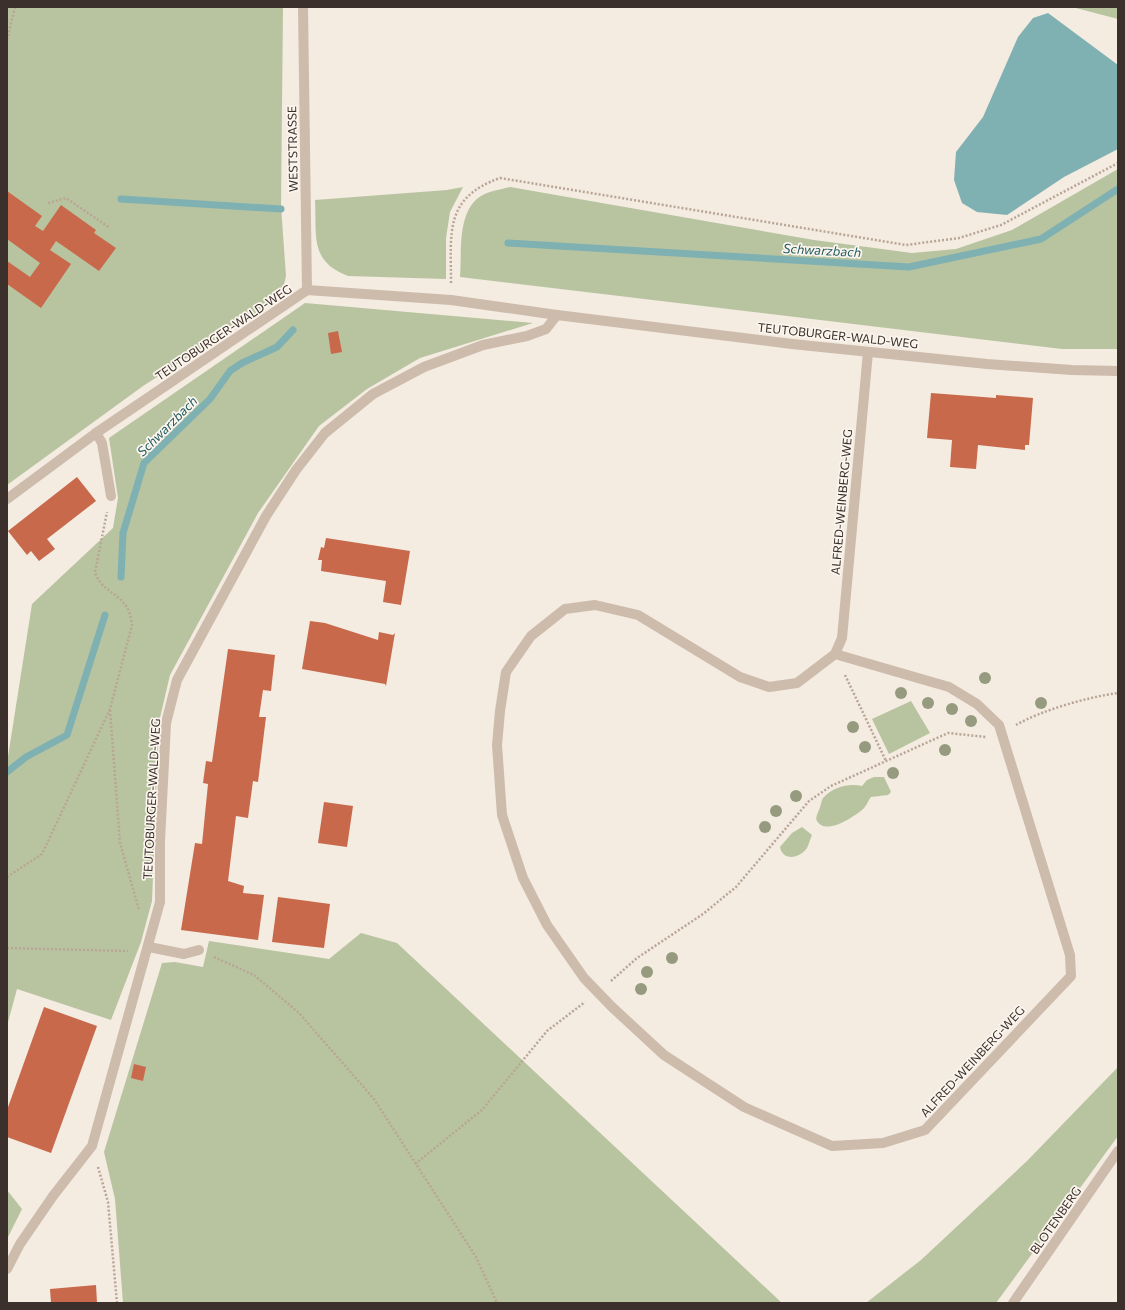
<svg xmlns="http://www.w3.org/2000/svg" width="1125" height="1310" viewBox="0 0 1125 1310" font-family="Commissioner,sans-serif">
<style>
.green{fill:#b8c4a0}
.water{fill:#7fb0b2}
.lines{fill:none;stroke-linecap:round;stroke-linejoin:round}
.stream{stroke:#7fb0b2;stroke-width:7}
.building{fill:#c8694b}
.path{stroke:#b9a596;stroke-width:2.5;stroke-dasharray:2 2;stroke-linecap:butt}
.lane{stroke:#cdbbac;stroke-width:10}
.street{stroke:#cdbbac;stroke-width:10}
.tree{fill:#969b7f}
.labels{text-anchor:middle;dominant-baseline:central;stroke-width:3.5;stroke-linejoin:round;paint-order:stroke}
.street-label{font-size:12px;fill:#3b302b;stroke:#fbf5ee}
.water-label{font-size:13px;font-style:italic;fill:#1f5a5e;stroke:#fbf5ee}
</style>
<rect width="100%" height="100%" fill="#f4ebe1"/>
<g class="green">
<polygon points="7,7 283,7 281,206 286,276 282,293 277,300 143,386 7,485"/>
<polygon points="1072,7 1118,7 1118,19"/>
<path d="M 1118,169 L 1118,349 L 1062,349 L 460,277 C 462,253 457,215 478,198 C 487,191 499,190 510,187 L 814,240 L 912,253 L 956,249 L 1012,230 Z"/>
<path d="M 463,187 L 450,212 L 446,238 L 446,279 L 348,276 C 309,261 317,236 315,200 L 447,190 Z"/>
<polygon points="305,303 533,323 420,358 367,389 319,426 258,513 170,675 159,722 152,901 141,942 111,1020 17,989 7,1026 7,763 32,604 113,528 118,498 109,438"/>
<polygon points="911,701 930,733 889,754 872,719"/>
<path d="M 874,777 L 884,777 L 891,792 L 888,795 L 871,797 C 868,801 866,807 862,810 C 853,817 826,836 817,821 C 815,818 818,813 819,810 C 821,806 821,801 823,798 C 833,787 849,783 862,786 L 867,780 Z"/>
<path d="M 802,827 L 812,835 C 810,839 809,844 807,848 C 800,858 783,862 780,847 L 792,833 Z"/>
<polygon points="361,933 397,943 782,1303 123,1303 115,1199 104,1152 162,963 175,962 203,967 209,941 329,959"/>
<polygon points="1118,1067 1118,1136 996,1303 866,1303 921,1260 1027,1161"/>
<polygon points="7,1190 22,1209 7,1239"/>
</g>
<polygon class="water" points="1048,13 1118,65 1118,149 1064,177 1007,215 977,212 962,203 954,180 956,152 983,117 1018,37 1033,18"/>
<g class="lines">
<g class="stream">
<polyline points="121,199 281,209"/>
<polyline points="508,243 909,267 1041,239 1118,189"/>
<polyline points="121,577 123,533 144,463 210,399 230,371 242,363 277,347 293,330"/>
<polyline points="7,772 26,757 67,735 105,615"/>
</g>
</g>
<g class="building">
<polygon points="7,191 42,216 35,226 43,231 61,205 96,230 94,233 116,248 99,271 56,241 50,250 71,264 41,308 7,284 7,261 30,277 40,263 7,239"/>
<polygon points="338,331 342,352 331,354 328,333"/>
<polygon points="931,393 996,398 996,395 1033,398 1029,445 1025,445 1025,450 978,445 976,469 950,467 952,440 927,438"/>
<polygon points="77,477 96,501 47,539 55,549 39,561 31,551 27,555 8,531"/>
<polygon points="326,538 410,551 401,605 383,602 386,581 321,571 322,560 318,560 321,547 324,548"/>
<polygon points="310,621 325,623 378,640 379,632 393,635 395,633 386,686 385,684 302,669"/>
<polygon points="228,649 275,655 271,691 263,690 259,717 266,717 258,782 253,781 248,818 236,816 228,881 244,886 243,893 264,895 258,940 181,930 195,843 202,844 208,784 203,783 206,761 212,762"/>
<polygon points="324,802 353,806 347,847 318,843"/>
<polygon points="278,897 330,904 324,948 272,942"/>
<polygon points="44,1007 97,1026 51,1153 7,1137 7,1110"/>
<polygon points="134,1064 146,1067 143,1081 131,1078"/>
<polygon points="96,1285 97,1303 51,1303 50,1289"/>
</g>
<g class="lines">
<g class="path">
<polyline points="7,40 15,7"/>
<polyline points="48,203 66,198 110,228"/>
<path d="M 451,283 C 451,232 444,198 500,178 L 906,245 L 959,238 L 1001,225 L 1118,163"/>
<polyline points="845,675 886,761"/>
<polyline points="110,710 120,843 139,910"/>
<path d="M 1016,725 C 1042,710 1088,697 1118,693"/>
<path d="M 7,877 L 42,854 L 110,709 L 132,625 C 131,621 131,616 129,612 C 123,594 100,591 95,572 L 107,512"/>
<polyline points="7,948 128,951"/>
<polyline points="214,957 254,975 299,1013 374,1099 476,1257 497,1303"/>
<polyline points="611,981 637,958 703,914 736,887 809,801 831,786 948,733 986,737"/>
<polyline points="415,1164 482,1110 547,1031 585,1002"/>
<polyline points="98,1167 108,1202 117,1303"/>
</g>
<g class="lane">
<polyline points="96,433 102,443 111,496"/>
<polyline points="149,947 184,954 199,950"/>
</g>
<g class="street">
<polyline points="303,7 307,290"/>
<polyline points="7,499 96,433 307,290 451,300 557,315 792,344 987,364 1072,370 1118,371"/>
<polyline points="835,654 949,687 977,704 999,725 1070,955 1071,976 925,1130 883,1143 832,1146 744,1107 664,1055 612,1007 584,978 547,925 523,878 502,815 497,745 500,711 506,672 531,636 565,609 595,605 638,615 740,677 769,687 797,683 835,654 842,638 868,352"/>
<polyline points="7,1269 20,1244 53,1196 92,1146 160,902 160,841 166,723 177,680 266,516 296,470 325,433 373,394 424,367 483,345 527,336 546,329 557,315"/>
<polyline points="1013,1303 1118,1151"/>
</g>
</g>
<g class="tree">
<circle cx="985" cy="678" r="6"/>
<circle cx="901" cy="693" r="6"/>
<circle cx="928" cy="703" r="6"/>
<circle cx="1041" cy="703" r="6"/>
<circle cx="952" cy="709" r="6"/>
<circle cx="971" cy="721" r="6"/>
<circle cx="853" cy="727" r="6"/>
<circle cx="865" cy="747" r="6"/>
<circle cx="945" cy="750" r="6"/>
<circle cx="893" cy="773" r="6"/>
<circle cx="796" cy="796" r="6"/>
<circle cx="776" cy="811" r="6"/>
<circle cx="765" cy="827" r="6"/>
<circle cx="672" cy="958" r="6"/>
<circle cx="647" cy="972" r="6"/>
<circle cx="641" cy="989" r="6"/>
</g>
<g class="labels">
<g class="street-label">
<text transform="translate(292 149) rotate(-91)">WESTSTRASSE</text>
<text transform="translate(223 332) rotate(-34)">TEUTOBURGER-WALD-WEG</text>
<text transform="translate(838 335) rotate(6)">TEUTOBURGER-WALD-WEG</text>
<text transform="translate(841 502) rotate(-85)">ALFRED-WEINBERG-WEG</text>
<text transform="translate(151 799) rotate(-87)">TEUTOBURGER-WALD-WEG</text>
<text transform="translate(972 1061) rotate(-47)">ALFRED-WEINBERG-WEG</text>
<text transform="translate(1055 1220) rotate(-55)">BLOTENBERG</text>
</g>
<g class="water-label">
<text transform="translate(822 250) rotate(3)">Schwarzbach</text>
<text transform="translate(167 426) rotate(-45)">Schwarzbach</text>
</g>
</g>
<rect width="1125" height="1310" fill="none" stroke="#3b302b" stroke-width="16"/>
</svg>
